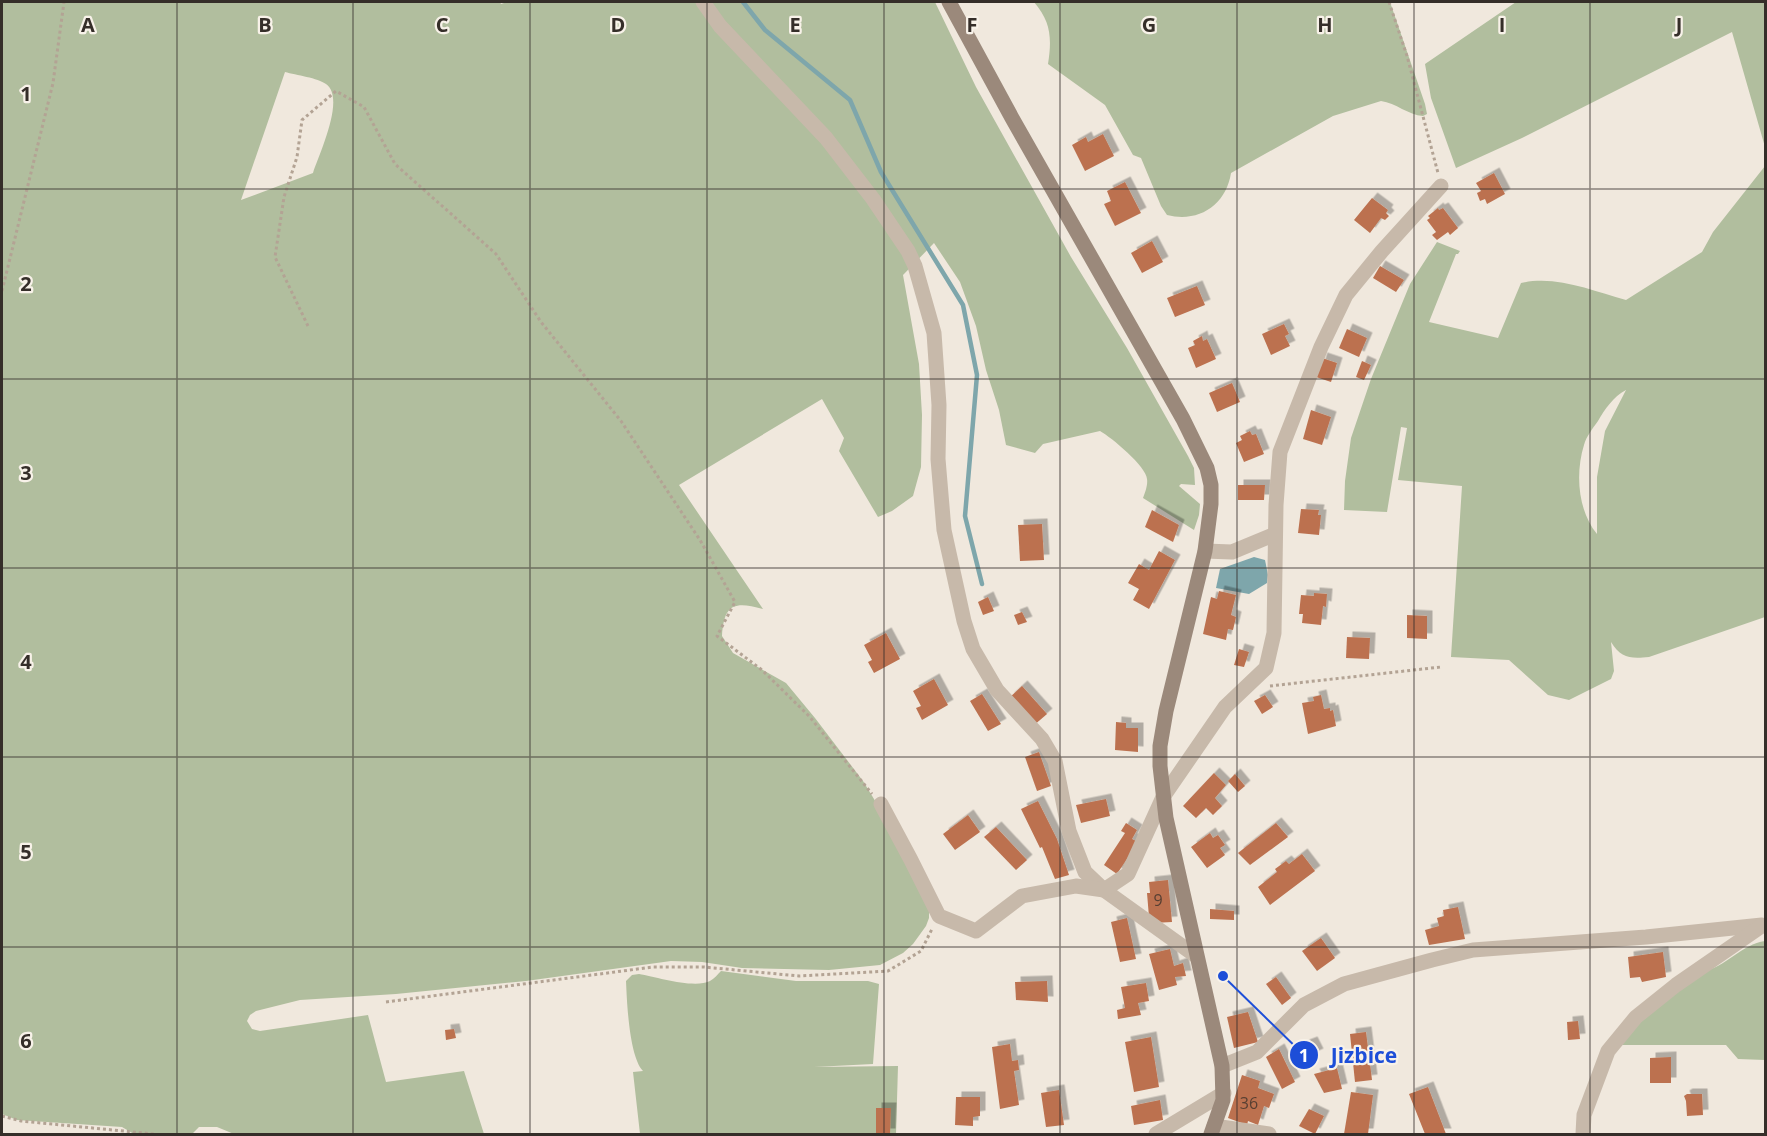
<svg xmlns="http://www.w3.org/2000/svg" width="1767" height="1136" viewBox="0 0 1767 1136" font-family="'Open Sans',sans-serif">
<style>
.green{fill:#b1be9e;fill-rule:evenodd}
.water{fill:#7ea6ab}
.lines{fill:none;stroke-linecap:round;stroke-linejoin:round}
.stream{stroke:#7ea6ab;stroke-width:4.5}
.building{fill:#bc714f;filter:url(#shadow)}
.path{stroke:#b3a394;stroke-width:3;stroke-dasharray:3 3;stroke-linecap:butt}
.street{stroke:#c7b9aa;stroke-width:15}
.secondary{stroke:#9b897b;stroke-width:15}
.grid{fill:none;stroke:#352e29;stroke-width:1.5;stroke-opacity:0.55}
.labels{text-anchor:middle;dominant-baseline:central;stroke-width:4.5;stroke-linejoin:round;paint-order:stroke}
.number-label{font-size:16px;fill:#573f32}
.grid-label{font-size:20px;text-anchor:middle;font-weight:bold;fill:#352e29;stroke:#f8f2e9;stroke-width:4.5;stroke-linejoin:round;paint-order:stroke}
.leader{fill:none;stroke:#1d4ed8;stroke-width:2}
.callout-dot{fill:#1d4ed8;stroke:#f8f2e9;stroke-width:2}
.mark-label{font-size:18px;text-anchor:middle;font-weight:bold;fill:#fff}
.callout-label{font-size:21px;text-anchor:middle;font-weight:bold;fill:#1d4ed8;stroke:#f8f2e9;stroke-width:4.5;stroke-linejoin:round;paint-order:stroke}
</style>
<defs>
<filter id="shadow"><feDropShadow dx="5.5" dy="-5.5" stdDeviation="0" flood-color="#0004"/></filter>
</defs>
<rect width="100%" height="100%" fill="#f0e8dd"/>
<g class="green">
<path d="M 2,2 L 500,2 L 501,4 L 507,2 L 935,2 L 976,87 L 1071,257 L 1127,348 L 1188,456 L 1194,468 L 1195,485 L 1181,484 L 1179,486 L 1200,504 L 1199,515 L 1194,530 L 1143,498 C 1145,493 1148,485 1147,479 C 1147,467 1111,437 1100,431 L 1043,444 L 1035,453 L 1006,445 L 999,410 L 986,370 L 976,326 L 960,282 L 934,243 L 903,275 L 919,364 L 922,415 L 921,467 L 913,496 L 892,511 L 878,517 L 839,451 L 844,438 L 822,399 L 679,485 L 763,609 C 734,601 724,604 722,636 L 733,653 L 786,683 L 815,718 L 863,781 L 902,845 L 929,903 L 929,918 L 926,926 L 913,944 L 903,953 L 880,965 L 829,970 L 742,968 L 702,962 L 671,961 L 526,981 L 396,994 L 300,1000 L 256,1011 L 250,1015 L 247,1021 L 252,1029 L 260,1031 L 368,1015 L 386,1082 L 464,1071 L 484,1134 L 234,1134 L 217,1127 L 199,1127 L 192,1134 L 134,1134 L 122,1127 L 17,1120 L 2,1114 ZM 285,72 C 296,75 318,78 326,84 C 346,98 319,154 313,173 L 241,200 Z"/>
<path d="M 1034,2 L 1390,2 L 1425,104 L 1427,114 L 1423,116 C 1408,115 1396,103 1381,101 L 1333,116 L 1231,173 C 1226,205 1199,223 1167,215 L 1161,206 L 1141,158 L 1133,155 L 1105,105 L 1048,64 C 1052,38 1051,22 1034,2 Z"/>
<polygon points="1516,2 1765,2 1765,147 1732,32 1522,138 1456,168 1431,98 1425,64"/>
<path d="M 1765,166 L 1765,617 L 1649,657 C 1630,659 1621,658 1611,642 L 1614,671 L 1611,679 L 1569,700 L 1548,695 L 1509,660 L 1451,657 L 1462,486 L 1398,480 L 1407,428 L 1401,427 L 1387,512 L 1344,510 L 1345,481 L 1351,438 L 1371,379 L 1410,284 L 1437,242 L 1460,251 L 1458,254 L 1456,254 L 1429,322 L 1498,338 L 1521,283 C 1557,275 1592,291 1626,300 L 1702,252 L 1713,232 ZM 1626,390 L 1605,431 L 1597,477 L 1597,534 C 1578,511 1575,474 1584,445 C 1586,437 1593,428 1598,421 C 1605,409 1613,397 1626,390 Z"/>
<path d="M 1765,941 L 1765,1060 L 1738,1059 L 1726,1045 L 1618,1045 L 1637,1025 L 1702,972 C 1726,967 1742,944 1765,941 Z"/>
<path d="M 721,971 L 796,981 L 868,981 L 879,984 L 873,1064 L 814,1067 L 898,1066 L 896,1134 L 640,1134 L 633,1072 L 643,1071 C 629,1056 627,1002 626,981 L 632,975 L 639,974 C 657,977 694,989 710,981 C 714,979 718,974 721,971 Z"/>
</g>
<polygon class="water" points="1254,557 1265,560 1268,575 1267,583 1249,594 1216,588 1220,569"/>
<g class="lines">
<polyline class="stream" points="743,2 765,30 850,100 881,172 963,305 977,375 965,516 982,584"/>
</g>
<g class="building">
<polygon points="1103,134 1114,156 1085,171 1072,145 1086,137 1088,142"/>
<polygon points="1494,173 1505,194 1487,204 1485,199 1480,201 1477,193 1481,191 1476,183"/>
<polygon points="1125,182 1141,213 1115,226 1104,204 1111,201 1107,191"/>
<polygon points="1372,198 1388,210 1386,213 1389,216 1385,220 1381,218 1370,233 1354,220"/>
<polygon points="1438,208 1439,210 1443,208 1458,228 1450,235 1448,232 1437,240 1432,235 1436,232 1427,220 1430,218 1428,216"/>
<polygon points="1152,241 1163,262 1142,273 1131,253"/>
<polygon points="1380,266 1404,280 1396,292 1373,278"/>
<polygon points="1197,286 1205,305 1175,317 1167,298"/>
<polygon points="1284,324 1289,334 1285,336 1290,346 1271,355 1262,334"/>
<polygon points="1347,329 1367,338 1359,357 1339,348"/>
<polygon points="1202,336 1203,341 1207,339 1216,359 1196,368 1188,348 1195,345 1193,341"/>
<polygon points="1322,358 1337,363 1331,382 1316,377"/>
<polygon points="1362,361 1371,365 1364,380 1356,377"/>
<polygon points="1232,383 1240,402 1217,412 1209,393"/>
<polygon points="1311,410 1331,417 1322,445 1303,439"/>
<polygon points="1250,431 1252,435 1256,434 1264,454 1244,462 1236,443 1242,440 1240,436"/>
<polygon points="1238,485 1265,485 1264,500 1238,500"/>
<polygon points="1301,509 1319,510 1318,515 1321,515 1319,535 1298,533"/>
<polygon points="1152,510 1179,525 1173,542 1145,527"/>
<polygon points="1042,524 1044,560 1020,561 1018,525"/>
<polygon points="1159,551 1175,560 1149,609 1133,600 1139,589 1128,583 1139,564 1149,570"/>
<polygon points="1219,591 1236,595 1231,615 1236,617 1233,630 1228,629 1226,640 1203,634 1211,597 1217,599"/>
<polygon points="1314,593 1327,594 1326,607 1323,606 1321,625 1302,623 1303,614 1299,614 1301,595 1314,596"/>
<polygon points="988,597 994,611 983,615 978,602"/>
<polygon points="1022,612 1027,622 1018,625 1014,615"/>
<polygon points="1407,615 1427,616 1427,639 1407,638"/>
<polygon points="886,633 900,659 874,673 868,662 872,660 864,645"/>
<polygon points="1347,637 1370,638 1369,659 1346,658"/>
<polygon points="1239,649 1249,652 1244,667 1234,665"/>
<polygon points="934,679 948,705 922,720 916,708 921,706 913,691"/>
<polygon points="1022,686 1047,714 1033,726 1009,698"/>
<polygon points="982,694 1001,724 988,731 970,701"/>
<polygon points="1265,695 1273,707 1262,714 1254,701"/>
<polygon points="1321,695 1324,709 1330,708 1330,711 1333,710 1336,726 1308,734 1302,703 1314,701 1313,697"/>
<polygon points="1116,722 1126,723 1126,728 1138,728 1138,752 1115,750"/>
<polygon points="1039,752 1051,786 1037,791 1025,757"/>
<polygon points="1214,773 1226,785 1215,798 1222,806 1213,815 1206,808 1196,818 1183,806"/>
<polygon points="1235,774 1245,786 1238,792 1228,781"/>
<polygon points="1106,799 1110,816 1081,823 1076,805"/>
<polygon points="1038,801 1057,839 1069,875 1055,879 1042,847 1040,848 1021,809"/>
<polygon points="968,815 980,832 955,850 943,834"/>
<polygon points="1126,823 1137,830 1132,839 1138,842 1117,874 1104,865 1125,833 1121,831"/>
<polygon points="1276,823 1288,837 1250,865 1238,853"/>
<polygon points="996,827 1027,860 1016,870 984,837"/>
<polygon points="1210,833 1213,838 1218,835 1225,845 1220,848 1225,855 1207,868 1191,847"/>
<polygon points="1302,854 1315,871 1270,905 1258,887 1277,872 1275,869 1286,861 1289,864"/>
<polygon points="1168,880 1172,922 1153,923 1149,917 1147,893 1150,893 1149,882"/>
<polygon points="1458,907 1465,939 1429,945 1425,930 1439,926 1437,918 1444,916 1443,910"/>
<polygon points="1210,909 1234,911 1234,920 1210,919"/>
<polygon points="1127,918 1136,959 1120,962 1111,922"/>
<polygon points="1321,938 1335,958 1317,971 1302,951"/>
<polygon points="1170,949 1174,966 1183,963 1186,976 1175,977 1177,985 1159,990 1149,954"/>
<polygon points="1663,952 1666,977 1642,982 1640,977 1630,978 1628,957"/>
<polygon points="1276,977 1291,998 1282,1005 1266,984"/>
<polygon points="1047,981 1048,1002 1016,1000 1015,982"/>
<polygon points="1146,983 1149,1001 1138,1003 1141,1015 1118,1019 1117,1010 1125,1008 1121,987"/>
<polygon points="1248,1012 1258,1042 1234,1048 1227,1017"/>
<polygon points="1578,1021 1580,1039 1568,1040 1567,1022"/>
<polygon points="454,1029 456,1038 446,1040 445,1030"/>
<polygon points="1366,1032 1372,1080 1355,1082 1350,1034"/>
<polygon points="1151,1037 1159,1087 1134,1092 1125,1042"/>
<polygon points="1312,1042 1318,1054 1309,1058 1304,1045"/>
<polygon points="1010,1044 1012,1061 1018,1060 1019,1070 1014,1071 1019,1105 1000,1109 992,1047"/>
<polygon points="1279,1049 1295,1082 1282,1089 1266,1057"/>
<polygon points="1671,1057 1671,1083 1650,1083 1650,1058"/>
<polygon points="1337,1068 1342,1089 1324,1093 1314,1074"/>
<polygon points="1242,1075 1260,1081 1258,1088 1274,1094 1269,1108 1264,1106 1258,1125 1248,1121 1247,1125 1228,1118"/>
<polygon points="1428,1087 1446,1134 1425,1134 1409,1094"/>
<polygon points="1059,1090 1064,1125 1046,1127 1041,1093"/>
<polygon points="1351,1092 1373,1095 1368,1134 1344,1134"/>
<polygon points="1687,1094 1702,1094 1703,1115 1687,1116 1686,1101 1684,1096"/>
<polygon points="956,1097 980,1097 980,1116 973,1117 973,1126 955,1125"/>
<polygon points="1160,1100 1163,1120 1134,1125 1131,1106"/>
<polygon points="876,1108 891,1108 890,1134 876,1134"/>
<polygon points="1309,1109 1324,1116 1315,1134 1299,1126"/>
</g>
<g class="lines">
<g class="path">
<polyline points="1389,2 1407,56 1438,173"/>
<polyline points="2,291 53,83 64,2"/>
<polyline points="308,326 275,257 284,197 297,157 302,120 336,91 364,107 395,164 496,254 541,322 621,421 700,540 735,602 717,636 762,670 809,716 872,794"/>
<polyline points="1270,686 1441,667"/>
<polyline points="386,1002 653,967 704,967 799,976 888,971 921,951 932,929"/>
<polyline points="2,1116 21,1121 154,1134"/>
</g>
<g class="street">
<polyline points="703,2 720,26 826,138 873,199 908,251 915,266 934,333 939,405 938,459 944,530 964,621 973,649 997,690 1042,739 1055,761 1069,831 1085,872 1104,890 1196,956"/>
<polyline points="1205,551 1232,552 1275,534"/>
<polyline points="881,804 911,860 939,916 976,931 1022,896 1076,886 1104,890 1128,874 1163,797 1225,707 1266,668 1274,633 1276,505 1280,452 1321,347 1346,295 1382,251 1441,186"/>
<polyline points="1222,1066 1257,1052 1304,1005 1344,984 1432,960 1473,950 1646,937 1762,925"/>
<polyline points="1214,1126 1269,1134"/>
<polyline points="1156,1134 1224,1093"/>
<polyline points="1583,1134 1584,1115 1608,1051 1636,1017 1676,985 1760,927"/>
</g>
<polyline class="secondary" points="949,2 1012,118 1183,419 1207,468 1211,485 1211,504 1205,551 1166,711 1160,746 1160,766 1166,818 1222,1066 1223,1100 1211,1134"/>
</g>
<path class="grid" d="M 177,2 L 177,1134M 353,2 L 353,1134M 530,2 L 530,1134M 707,2 L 707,1134M 884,2 L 884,1134M 1060,2 L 1060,1134M 1237,2 L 1237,1134M 1414,2 L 1414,1134M 1590,2 L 1590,1134M 2,189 L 1766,189M 2,379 L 1766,379M 2,568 L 1766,568M 2,757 L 1766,757M 2,947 L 1766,947"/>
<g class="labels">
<g class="number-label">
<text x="1158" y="900">9</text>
<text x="1249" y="1103">36</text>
</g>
</g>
<g class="grid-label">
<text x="88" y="32">A</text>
<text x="265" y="32">B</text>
<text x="442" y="32">C</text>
<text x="618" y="32">D</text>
<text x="795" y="32">E</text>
<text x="972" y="32">F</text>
<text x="1149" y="32">G</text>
<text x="1325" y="32">H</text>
<text x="1502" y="32">I</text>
<text x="1679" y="32">J</text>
<text x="26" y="101">1</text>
<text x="26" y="291">2</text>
<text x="26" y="480">3</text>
<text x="26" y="669">4</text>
<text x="26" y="859">5</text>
<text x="26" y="1048">6</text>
</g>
<path class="leader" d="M1223 976L1304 1055"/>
<g class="callout-dot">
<circle cx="1223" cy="976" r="6"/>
<circle cx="1304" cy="1055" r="15"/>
</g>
<g class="mark-label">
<text x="1304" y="1062">1</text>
</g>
<g class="callout-label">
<text x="1364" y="1063">Jizbice</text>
</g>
<rect width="1767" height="1136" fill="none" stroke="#352e29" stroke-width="6"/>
</svg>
